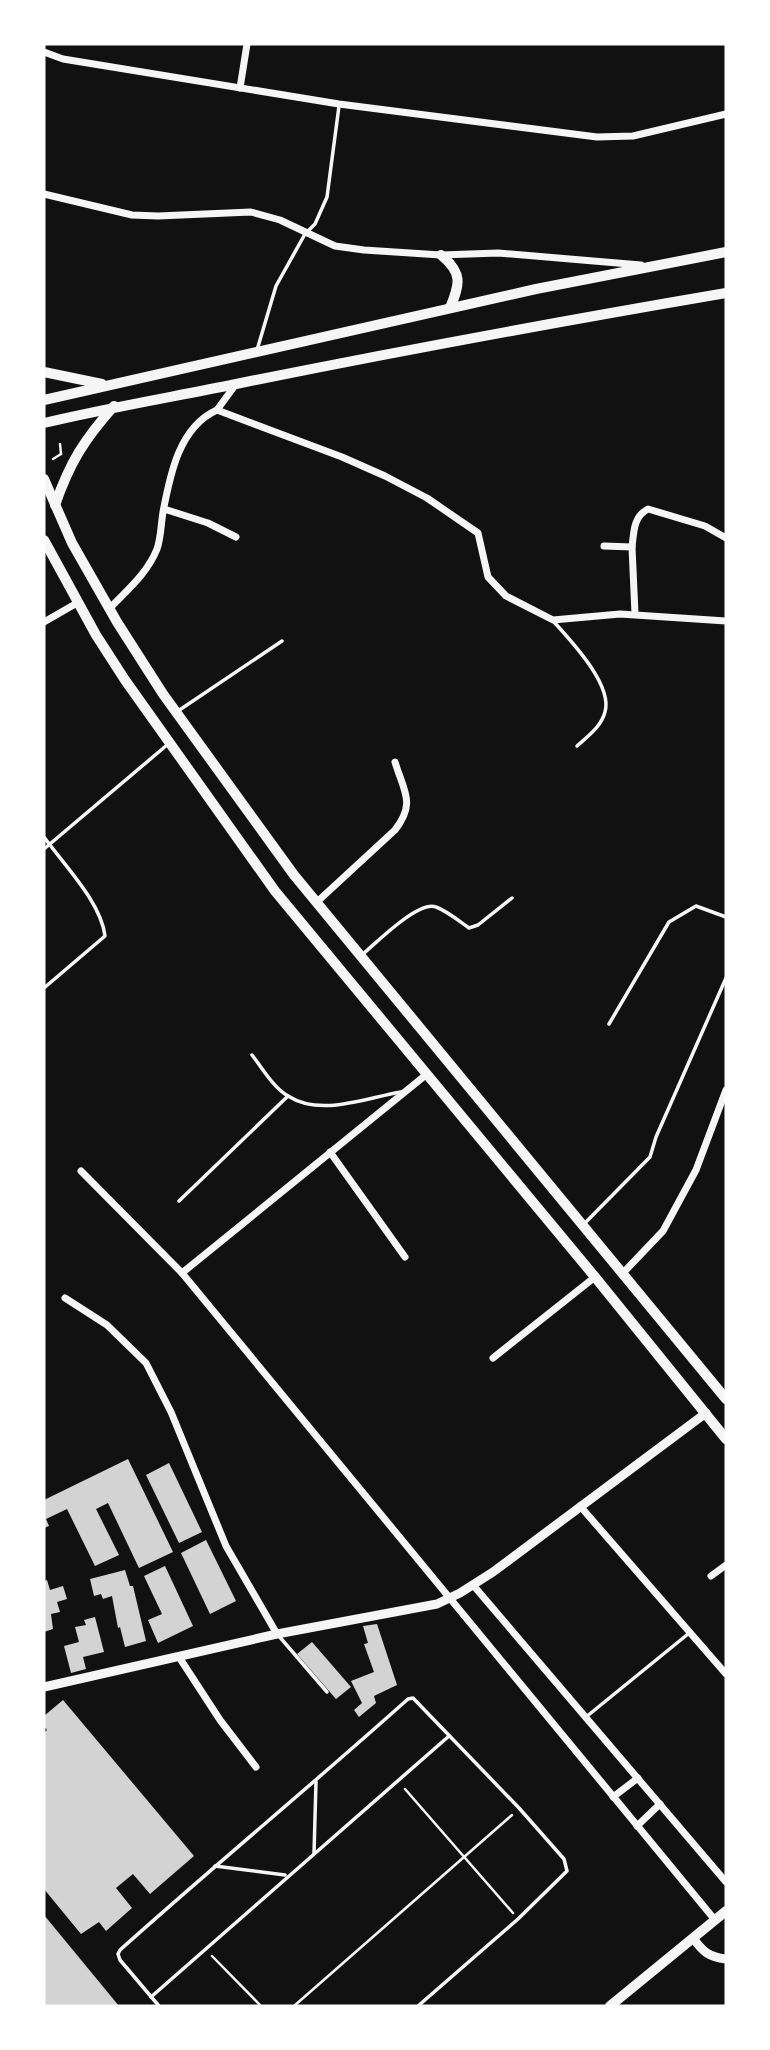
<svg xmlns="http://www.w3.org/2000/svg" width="770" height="2050" viewBox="0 0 770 2050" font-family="'Archivo Narrow',sans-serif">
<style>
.building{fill:#d3d3d3}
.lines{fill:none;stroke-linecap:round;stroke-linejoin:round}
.path{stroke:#f5f5f5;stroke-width:2.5}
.service{stroke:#f5f5f5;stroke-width:3.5}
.minor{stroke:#f5f5f5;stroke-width:7}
.tertiary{stroke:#f5f5f5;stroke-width:9}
.secondary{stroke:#f5f5f5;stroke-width:10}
.primary{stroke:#f5f5f5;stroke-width:10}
</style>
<rect width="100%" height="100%" fill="#111"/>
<g class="building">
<polygon points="128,1459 173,1552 139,1568 108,1503 96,1509 119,1555 95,1566 67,1509 46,1519 49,1526 44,1528 44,1500"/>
<polygon points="169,1463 202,1532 179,1543 146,1475"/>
<polygon points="206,1540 236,1601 210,1614 181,1553"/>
<polygon points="165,1566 193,1626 158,1643 148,1620 162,1614 144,1576"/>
<polygon points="125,1570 130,1586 133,1586 146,1641 125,1647 120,1627 118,1628 112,1596 103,1599 101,1594 94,1596 90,1579"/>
<polygon points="47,1580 50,1590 63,1586 67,1599 57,1602 60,1612 51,1614 53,1629 44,1632 44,1581"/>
<polygon points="95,1617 104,1652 83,1657 86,1669 71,1673 64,1646 79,1642 75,1627 86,1625 84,1620"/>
<polygon points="377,1624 397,1685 374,1696 376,1703 359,1717 354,1710 362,1703 351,1681 374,1672 364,1644 368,1643 363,1626"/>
<polygon points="312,1642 351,1687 336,1699 297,1654"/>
<polygon points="63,1700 194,1856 150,1894 133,1874 116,1888 132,1908 106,1931 99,1922 81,1934 44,1889 44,1733 47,1730 44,1726 44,1716"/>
<polygon points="44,1915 119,2006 44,2006"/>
</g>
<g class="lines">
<g class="path">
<polyline points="60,444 61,454"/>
<polyline points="53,459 61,454"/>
<polyline points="405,1789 513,1913"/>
<polyline points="212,1956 261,2006"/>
<polyline points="294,2006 512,1815"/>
</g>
<g class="service">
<polyline points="257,350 276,286 305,234 315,224 327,197 339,106"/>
<path d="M 554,622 C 571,641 613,685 605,712 C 601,727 588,736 577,746"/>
<polyline points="178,711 282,641"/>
<path d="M 44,837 C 64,865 101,902 105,936 L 44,988"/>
<polyline points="44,849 167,745"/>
<path d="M 363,954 C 377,942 419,900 436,907 C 447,911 459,921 469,928 L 478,925 L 512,898"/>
<polyline points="609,1024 669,922 696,906 726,917"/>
<path d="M 252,1055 C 263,1069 273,1087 288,1096 C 321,1117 365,1098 401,1092"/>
<polyline points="179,1201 288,1096"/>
<polyline points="585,1223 650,1157 656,1137 726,978"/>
<polyline points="278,1635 327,1692"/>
<polyline points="586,1717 688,1634"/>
<polyline points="314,1853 316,1782"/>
<polyline points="215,1866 285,1875"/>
<polyline points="151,1997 449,1736"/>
<path d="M 159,2006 L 120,1960 L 118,1954 L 120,1950 C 215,1865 313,1784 408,1699 L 413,1698 L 519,1808 L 564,1859 L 567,1871 L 518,1919 L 418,2006"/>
</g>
<g class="minor">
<polyline points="44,52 63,59 339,104 597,137 633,136 726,114"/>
<polyline points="240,88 247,44"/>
<polyline points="44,194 132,215 158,216 251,212 280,220 335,246 364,250 441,255 498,253 641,265"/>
<polyline points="217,410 236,384"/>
<polyline points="164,509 208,523 236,537"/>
<polyline points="604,546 632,547 635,614"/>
<path d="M 632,547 C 634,532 633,517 648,509 L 705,526 L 726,538"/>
<path d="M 109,609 C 127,590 147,574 157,549 C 161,538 161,524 163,512 C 170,475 179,427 217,410 L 342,457 L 385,476 L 427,498 L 478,533 L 488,577 L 506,596 L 553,620 L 620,614 L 726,621"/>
<polyline points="44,622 77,603"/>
<path d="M 318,901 L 395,830 C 416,803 404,792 395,762"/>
<polyline points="330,1152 405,1257"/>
<polyline points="81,1171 182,1273 715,1920"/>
<polyline points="624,1272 663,1231 696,1170 726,1090"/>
<polyline points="182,1273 427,1074"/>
<polyline points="65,1298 107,1325 146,1363 171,1412 226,1546 277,1634"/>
<polyline points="493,1358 595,1277"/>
<polyline points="580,1506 726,1674"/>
<polyline points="711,1576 726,1565"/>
<polyline points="473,1585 726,1882"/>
<polyline points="179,1657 220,1720 256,1767"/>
<polyline points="613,1797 638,1778"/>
<polyline points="637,1826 660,1804"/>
</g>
<g class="tertiary">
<polyline points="44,1687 277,1634 437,1604 460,1593 493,1572 706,1413"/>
<path d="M 693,1938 C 703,1952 709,1957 726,1959"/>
</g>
<polyline class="secondary" points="610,2006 726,1911"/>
<g class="primary">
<path d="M 441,255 C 463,273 460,284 450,308"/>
<polyline points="44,372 102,384"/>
<polyline points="44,400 536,289 726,252"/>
<path d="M 44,423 C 107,408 172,397 236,384 C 399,351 562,321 726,293"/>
<polyline points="44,479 72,543 117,622 163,694 294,875 726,1399"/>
<path d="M 55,505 C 70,462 84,440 114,406"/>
<polyline points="44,540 96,635 125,680 275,891 595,1277 726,1439"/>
</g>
</g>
<rect width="770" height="2050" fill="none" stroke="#ffffff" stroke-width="91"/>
</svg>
